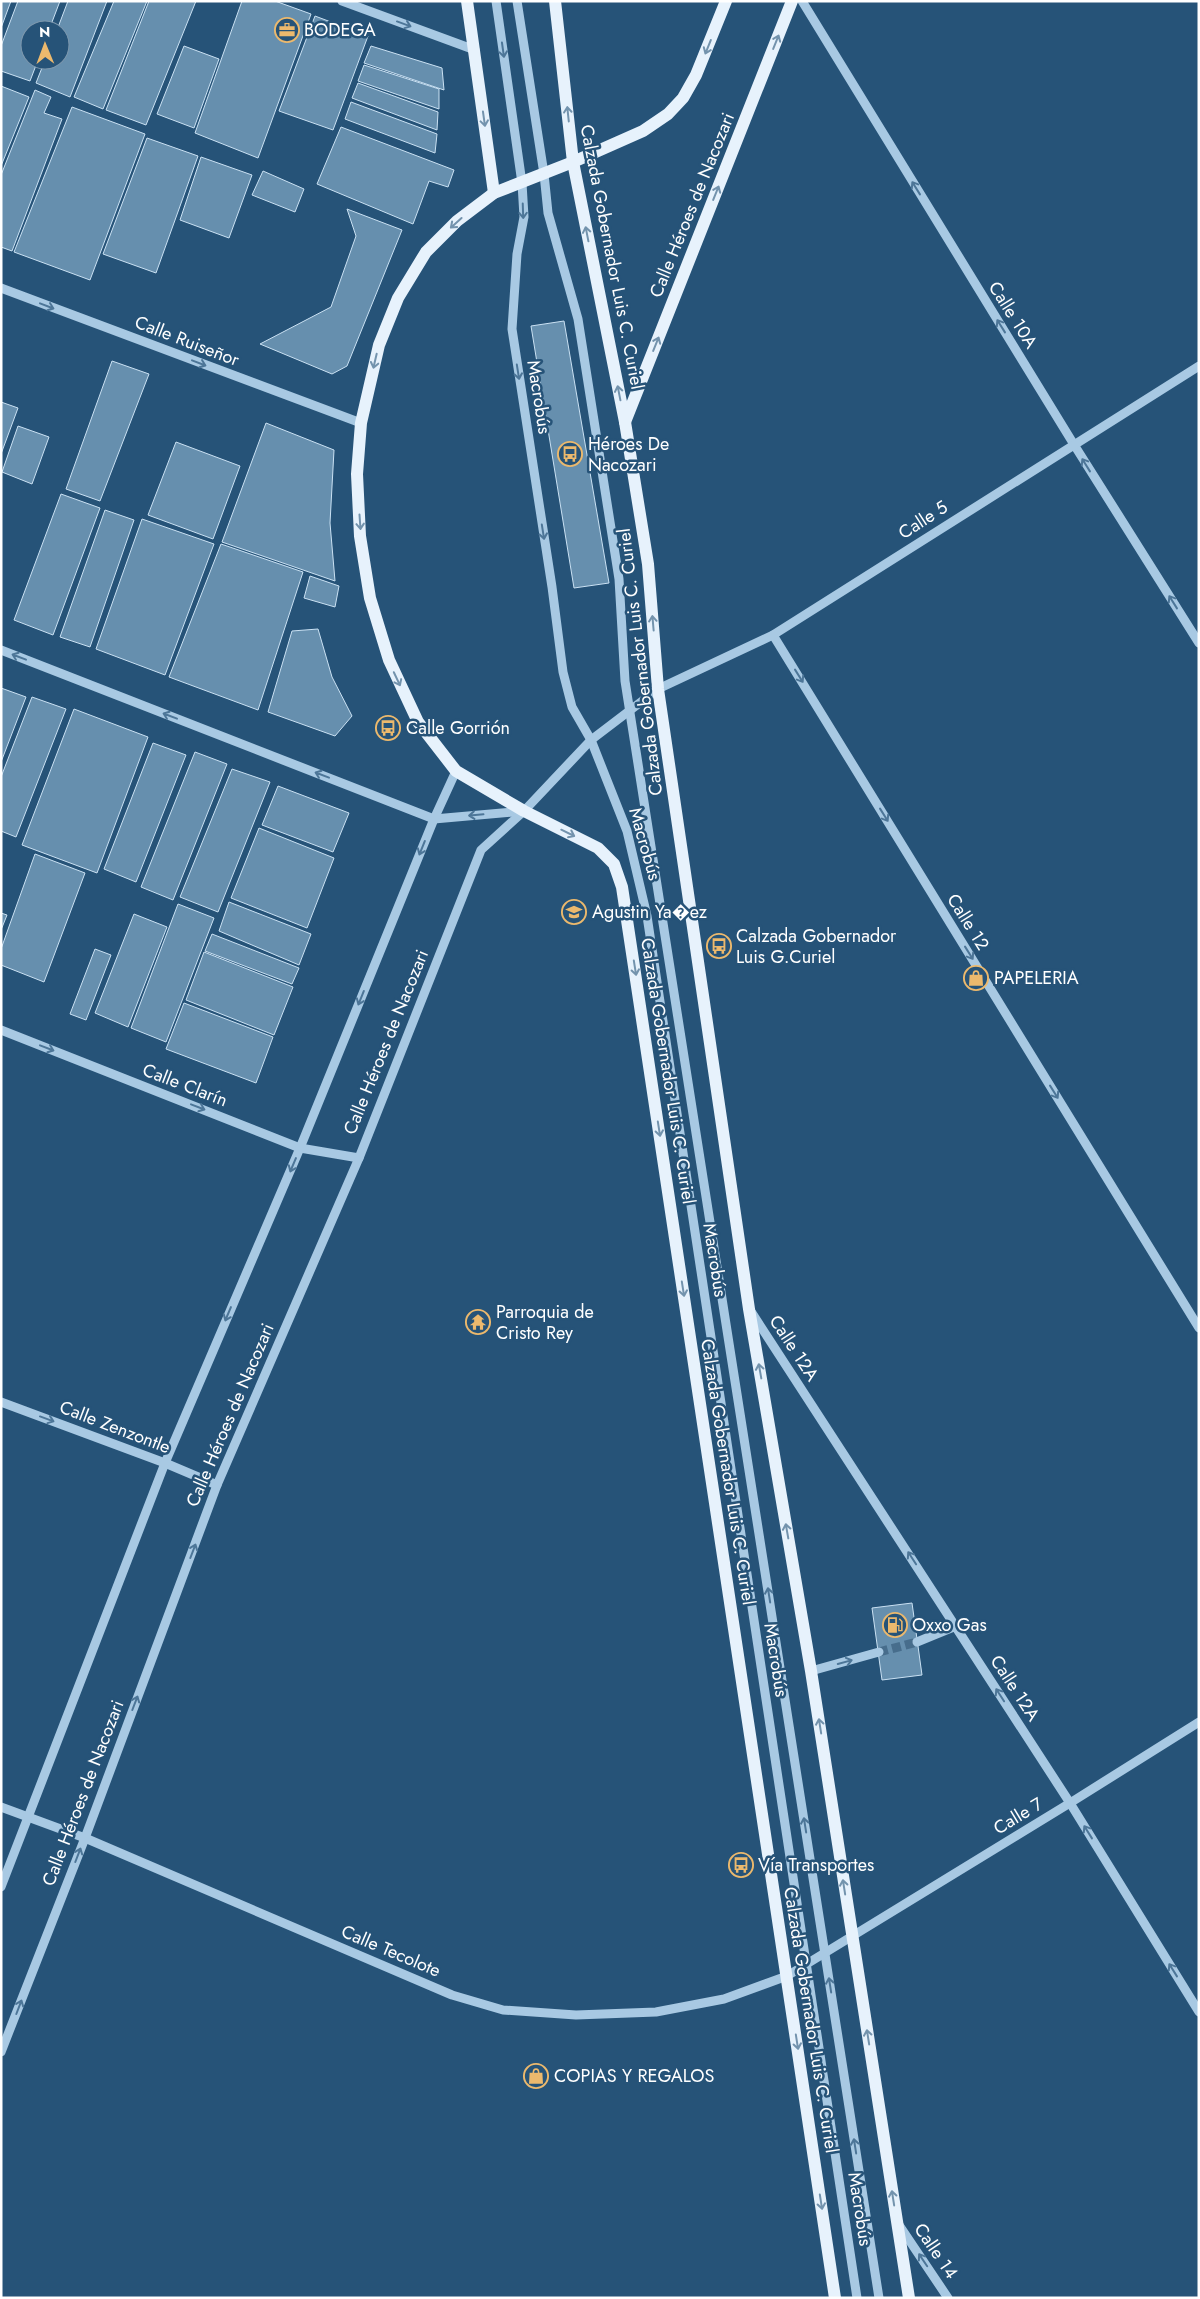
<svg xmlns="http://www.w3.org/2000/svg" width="1200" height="2299" viewBox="0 0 1200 2299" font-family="Jost,sans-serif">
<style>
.building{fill:#668fae;stroke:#cae1f3}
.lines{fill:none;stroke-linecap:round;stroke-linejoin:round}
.minor-tunnel{stroke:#476d8c;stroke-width:9;stroke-dasharray:9 4.5;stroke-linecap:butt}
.minor{stroke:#a8c9e3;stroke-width:9}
.major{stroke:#e7f2fc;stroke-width:12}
.oneway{stroke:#4d7698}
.oneway2{stroke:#7393ad}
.labels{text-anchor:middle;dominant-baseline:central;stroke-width:5;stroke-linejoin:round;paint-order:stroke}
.poi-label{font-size:18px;fill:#fff;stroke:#265378;text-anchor:start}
.street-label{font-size:18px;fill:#fff;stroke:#265378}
</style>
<rect width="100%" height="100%" fill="#265378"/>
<g class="building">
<polygon points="1,1 11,1 1,28"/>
<polygon points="18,1 60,1 49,30 30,30 30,60 38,60 30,81 1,71 1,46"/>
<polygon points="68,1 107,1 70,97 36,83 45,60 60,60 60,30 57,30"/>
<polygon points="114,1 147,1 103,109 74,97"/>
<polygon points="149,1 196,1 146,125 106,110"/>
<polygon points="242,1 275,1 311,14 258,158 195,133"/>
<polygon points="315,16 368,36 333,130 279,111"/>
<polygon points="184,46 219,59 194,128 157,114"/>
<polygon points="371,46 442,68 444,90 364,63"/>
<polygon points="364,65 439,89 439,109 358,81"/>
<polygon points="358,83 438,112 437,130 352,98"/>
<polygon points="1,86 29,97 1,166"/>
<polygon points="35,90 51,97 44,113 62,119 12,251 1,247 1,175"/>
<polygon points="351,102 437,134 435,153 345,119"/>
<polygon points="72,107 145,134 90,280 14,252"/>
<polygon points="341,127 454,170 448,187 429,181 413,224 317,184"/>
<polygon points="147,138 198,156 156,273 103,254"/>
<polygon points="201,157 252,175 229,238 180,220"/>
<polygon points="263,171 304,189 295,212 252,195"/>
<polygon points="347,209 402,230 347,366 332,374 260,344 331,307 356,236"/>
<polygon points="564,321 609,583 574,588 531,326"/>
<polygon points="112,361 149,374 100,501 66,489"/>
<polygon points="1,402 18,408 1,454"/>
<polygon points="266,423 334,450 330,523 335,581 222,542"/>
<polygon points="18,426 49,437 32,484 2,472"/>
<polygon points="176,442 240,466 213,539 148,515"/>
<polygon points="61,494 100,508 53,635 14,620"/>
<polygon points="105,510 134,520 90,647 60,637"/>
<polygon points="142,519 214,544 165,675 96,649"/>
<polygon points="221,544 303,572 258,710 169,677"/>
<polygon points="310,576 339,586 335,607 304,598"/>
<polygon points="318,629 332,677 352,716 335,736 268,712 292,631"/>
<polygon points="1,688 26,697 1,762"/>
<polygon points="32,697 66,709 16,837 1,831 1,777"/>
<polygon points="74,709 148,737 97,873 22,845"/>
<polygon points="153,743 186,755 136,882 104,869"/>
<polygon points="195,752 227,764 173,900 141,887"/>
<polygon points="232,769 270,782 218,912 180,897"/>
<polygon points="278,786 349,813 333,852 262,825"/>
<polygon points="259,828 334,858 307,928 231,898"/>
<polygon points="35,854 85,873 44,982 1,965 1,949"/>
<polygon points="229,902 311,934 299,965 219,931"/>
<polygon points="178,904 214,918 166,1042 131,1028"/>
<polygon points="1,913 7,915 1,930"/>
<polygon points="134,914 167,927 128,1027 95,1013"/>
<polygon points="212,934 299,968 292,984 205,951"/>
<polygon points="95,949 111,955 86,1020 70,1014"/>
<polygon points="204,952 293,987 274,1035 186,1000"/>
<polygon points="184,1003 273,1037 256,1083 166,1049"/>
<polygon points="912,1603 922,1675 882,1680 872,1608"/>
</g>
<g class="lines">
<polyline class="minor-tunnel" points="879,1652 917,1642"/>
<g class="minor">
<polyline points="342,1 475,50"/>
<polyline points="496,1 522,183 524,217 517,254 512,329 552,587 563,672 572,707 591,740 627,831 647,916 857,2298"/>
<polyline points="517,1 544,174 548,213 578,319 619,579 625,681 879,2298"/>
<polyline points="802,1 1073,443 1199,643"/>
<polyline points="1,288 361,423"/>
<polyline points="773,635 1199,1328"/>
<polyline points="1,650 434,819 524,811"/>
<polyline points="1,1030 300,1148 359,1158"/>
<polyline points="752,1313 1070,1803 1199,2012"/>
<polyline points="1,1402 165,1463 217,1485"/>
<polyline points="917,1642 956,1626"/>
<polyline points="811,1671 879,1652"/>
<polyline points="1,1807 85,1838 452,1995 503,2010 576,2015 656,2012 724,1999 787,1976 1070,1803 1199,1722"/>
<polyline points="1,1887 165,1463 300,1148 434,819 456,771"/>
<polyline points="1,2052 85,1838 217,1485 359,1158 481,850 524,811 591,740 658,689 773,635 1199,366"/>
<polyline points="899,2225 948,2298"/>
</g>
<g class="major">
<polyline points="467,1 494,193"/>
<polyline points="555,1 573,162 625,422 648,564 658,689 749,1309 811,1671 909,2298"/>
<polyline points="726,1 696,75 683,98 668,114 643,131 573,162 494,193 457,221 426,252 398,298 379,345 361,423 357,474 360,536 370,598 389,660 418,722 456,771 524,811 598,848 614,864 622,887 835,2298"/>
<polyline points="625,422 792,1"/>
</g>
</g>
<defs><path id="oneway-shaft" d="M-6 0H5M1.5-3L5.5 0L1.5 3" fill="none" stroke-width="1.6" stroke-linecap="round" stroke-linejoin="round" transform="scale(1.25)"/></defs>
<g class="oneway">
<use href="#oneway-shaft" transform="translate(404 24) rotate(20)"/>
<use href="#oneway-shaft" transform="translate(503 50) rotate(82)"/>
<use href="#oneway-shaft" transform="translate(916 188) rotate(-122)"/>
<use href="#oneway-shaft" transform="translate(523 211) rotate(88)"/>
<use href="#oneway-shaft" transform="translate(47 306) rotate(21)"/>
<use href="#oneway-shaft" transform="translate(1001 326) rotate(-122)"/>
<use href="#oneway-shaft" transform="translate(199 363) rotate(21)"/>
<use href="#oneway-shaft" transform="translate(518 372) rotate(81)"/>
<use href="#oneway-shaft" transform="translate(1086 465) rotate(-122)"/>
<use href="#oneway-shaft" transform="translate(543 532) rotate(81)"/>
<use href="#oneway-shaft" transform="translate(1173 602) rotate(-122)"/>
<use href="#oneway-shaft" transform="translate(19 657) rotate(-159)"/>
<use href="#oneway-shaft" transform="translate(799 676) rotate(58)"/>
<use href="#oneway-shaft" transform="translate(170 716) rotate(-159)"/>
<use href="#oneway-shaft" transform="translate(322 775) rotate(-159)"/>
<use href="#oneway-shaft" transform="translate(476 815) rotate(175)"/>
<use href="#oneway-shaft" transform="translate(884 815) rotate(58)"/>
<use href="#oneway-shaft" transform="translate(422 848) rotate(112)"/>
<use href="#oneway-shaft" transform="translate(969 953) rotate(58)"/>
<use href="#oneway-shaft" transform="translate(361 998) rotate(112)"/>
<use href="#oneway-shaft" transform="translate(47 1048) rotate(21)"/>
<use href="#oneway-shaft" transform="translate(1054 1092) rotate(58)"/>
<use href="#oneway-shaft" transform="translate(198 1107) rotate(21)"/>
<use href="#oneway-shaft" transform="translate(293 1165) rotate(113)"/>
<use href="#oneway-shaft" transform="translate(228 1314) rotate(113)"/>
<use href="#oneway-shaft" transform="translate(47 1419) rotate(20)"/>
<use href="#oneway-shaft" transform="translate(193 1551) rotate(-69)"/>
<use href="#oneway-shaft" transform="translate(912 1558) rotate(-123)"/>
<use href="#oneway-shaft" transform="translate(769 1595) rotate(-99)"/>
<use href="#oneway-shaft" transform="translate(845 1662) rotate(-15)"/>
<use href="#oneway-shaft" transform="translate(1000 1695) rotate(-123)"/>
<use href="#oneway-shaft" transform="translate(135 1703) rotate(-69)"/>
<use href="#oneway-shaft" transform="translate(805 1825) rotate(-99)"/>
<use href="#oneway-shaft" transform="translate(1088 1832) rotate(-122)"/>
<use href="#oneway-shaft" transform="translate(78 1855) rotate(-69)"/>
<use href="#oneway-shaft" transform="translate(1173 1970) rotate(-122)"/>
<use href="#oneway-shaft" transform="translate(830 1985) rotate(-99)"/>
<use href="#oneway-shaft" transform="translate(19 2007) rotate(-69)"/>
<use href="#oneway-shaft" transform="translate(855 2146) rotate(-99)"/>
<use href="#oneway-shaft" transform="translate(923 2260) rotate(-124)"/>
</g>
<g class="oneway2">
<use href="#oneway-shaft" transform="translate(776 42) rotate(-68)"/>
<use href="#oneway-shaft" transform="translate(708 47) rotate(112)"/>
<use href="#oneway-shaft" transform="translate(568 114) rotate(-96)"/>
<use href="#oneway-shaft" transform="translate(484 119) rotate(82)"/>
<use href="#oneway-shaft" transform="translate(716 193) rotate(-68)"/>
<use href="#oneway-shaft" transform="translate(456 223) rotate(138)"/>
<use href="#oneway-shaft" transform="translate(587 234) rotate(-101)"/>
<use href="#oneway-shaft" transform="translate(656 344) rotate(-68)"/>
<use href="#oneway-shaft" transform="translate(375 361) rotate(103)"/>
<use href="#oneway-shaft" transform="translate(619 393) rotate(-101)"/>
<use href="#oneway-shaft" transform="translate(360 522) rotate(86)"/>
<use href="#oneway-shaft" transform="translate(653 623) rotate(-95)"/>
<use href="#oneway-shaft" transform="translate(397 679) rotate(65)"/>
<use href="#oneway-shaft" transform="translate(568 833) rotate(26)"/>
<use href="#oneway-shaft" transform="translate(635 968) rotate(81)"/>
<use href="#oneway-shaft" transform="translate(659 1129) rotate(81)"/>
<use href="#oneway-shaft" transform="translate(683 1289) rotate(81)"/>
<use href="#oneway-shaft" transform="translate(760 1371) rotate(-100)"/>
<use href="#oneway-shaft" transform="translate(787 1531) rotate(-100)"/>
<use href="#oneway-shaft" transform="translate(820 1726) rotate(-99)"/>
<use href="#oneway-shaft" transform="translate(844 1887) rotate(-99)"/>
<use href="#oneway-shaft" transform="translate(868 2037) rotate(-99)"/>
<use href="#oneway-shaft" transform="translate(797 2042) rotate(81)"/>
<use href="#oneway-shaft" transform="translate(893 2198) rotate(-99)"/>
<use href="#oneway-shaft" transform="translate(821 2202) rotate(81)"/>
</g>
<defs>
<symbol id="office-ring" viewBox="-11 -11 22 22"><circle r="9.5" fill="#265378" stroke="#ecb96d" stroke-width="1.5"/><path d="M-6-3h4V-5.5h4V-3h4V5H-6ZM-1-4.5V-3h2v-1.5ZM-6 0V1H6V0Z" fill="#ecb96d"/></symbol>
<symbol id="bus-ring" viewBox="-11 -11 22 22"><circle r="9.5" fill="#265378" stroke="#ecb96d" stroke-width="1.5"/><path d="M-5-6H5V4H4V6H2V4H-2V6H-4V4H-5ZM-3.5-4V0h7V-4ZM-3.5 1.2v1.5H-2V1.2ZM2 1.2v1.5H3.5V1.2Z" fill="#ecb96d"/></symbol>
<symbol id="school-ring" viewBox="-11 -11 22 22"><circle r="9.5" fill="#265378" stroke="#ecb96d" stroke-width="1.5"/><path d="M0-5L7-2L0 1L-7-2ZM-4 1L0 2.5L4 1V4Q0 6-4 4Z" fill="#ecb96d"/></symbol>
<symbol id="shop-ring" viewBox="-11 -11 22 22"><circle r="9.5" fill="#265378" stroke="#ecb96d" stroke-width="1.5"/><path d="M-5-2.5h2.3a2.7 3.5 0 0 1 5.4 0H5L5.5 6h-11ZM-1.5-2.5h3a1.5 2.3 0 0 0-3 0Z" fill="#ecb96d"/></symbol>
<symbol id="temple-ring" viewBox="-11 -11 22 22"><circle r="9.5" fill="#265378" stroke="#ecb96d" stroke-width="1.5"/><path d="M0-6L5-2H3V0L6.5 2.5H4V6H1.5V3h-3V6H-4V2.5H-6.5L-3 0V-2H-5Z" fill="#ecb96d"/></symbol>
<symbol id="fuel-ring" viewBox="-11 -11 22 22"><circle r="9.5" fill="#265378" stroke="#ecb96d" stroke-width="1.5"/><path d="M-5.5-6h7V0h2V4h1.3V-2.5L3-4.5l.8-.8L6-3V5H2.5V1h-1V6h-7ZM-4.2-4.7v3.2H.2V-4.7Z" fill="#ecb96d"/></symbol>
</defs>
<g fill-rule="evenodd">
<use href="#office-ring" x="273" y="16" width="28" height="28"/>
<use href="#bus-ring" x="556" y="440" width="28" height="28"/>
<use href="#bus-ring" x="374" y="714" width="28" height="28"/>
<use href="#school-ring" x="560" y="898" width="28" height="28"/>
<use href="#bus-ring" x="705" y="932" width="28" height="28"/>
<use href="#shop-ring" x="962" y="964" width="28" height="28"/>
<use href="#temple-ring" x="464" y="1308" width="28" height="28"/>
<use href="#fuel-ring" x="881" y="1611" width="28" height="28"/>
<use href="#bus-ring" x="727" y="1851" width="28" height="28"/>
<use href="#shop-ring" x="522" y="2062" width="28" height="28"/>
</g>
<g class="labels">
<g class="poi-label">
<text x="304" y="30">BODEGA</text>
<text x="588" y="444">Héroes De<tspan x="588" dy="21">Nacozari</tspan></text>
<text x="406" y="728">Calle Gorrión</text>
<text x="592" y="912">Agustin Ya�ez</text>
<text x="736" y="936">Calzada Gobernador<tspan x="736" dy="21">Luis G.Curiel</tspan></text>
<text x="994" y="978">PAPELERIA</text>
<text x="496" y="1312">Parroquia de<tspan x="496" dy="21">Cristo Rey</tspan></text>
<text x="912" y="1625">Oxxo Gas</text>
<text x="758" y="1865">Vía Transportes</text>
<text x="554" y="2076">COPIAS Y REGALOS</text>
</g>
<g class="street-label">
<text transform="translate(692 205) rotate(-68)">Calle Héroes de Nacozari</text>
<text transform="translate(612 257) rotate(79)">Calzada Gobernador Luis C. Curiel</text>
<text transform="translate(1013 315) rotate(58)">Calle 10A</text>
<text transform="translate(187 341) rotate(21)">Calle Ruiseñor</text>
<text transform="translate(539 397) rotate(81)">Macrobús</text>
<text transform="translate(923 520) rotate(-33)">Calle 5</text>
<text transform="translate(640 662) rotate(-97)">Calzada Gobernador Luis C. Curiel</text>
<text transform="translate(645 844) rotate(74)">Macrobús</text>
<text transform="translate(968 922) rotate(58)">Calle 12</text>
<text transform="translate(386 1042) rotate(-68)">Calle Héroes de Nacozari</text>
<text transform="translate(668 1071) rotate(81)">Calzada Gobernador Luis C. Curiel</text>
<text transform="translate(185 1085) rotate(21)">Calle Clarín</text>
<text transform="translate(715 1260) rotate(81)">Macrobús</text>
<text transform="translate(794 1348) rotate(57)">Calle 12A</text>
<text transform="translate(230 1415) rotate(-67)">Calle Héroes de Nacozari</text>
<text transform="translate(115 1427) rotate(21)">Calle Zenzontle</text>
<text transform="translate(728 1472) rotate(81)">Calzada Gobernador Luis C. Curiel</text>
<text transform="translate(776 1660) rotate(81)">Macrobús</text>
<text transform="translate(1015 1688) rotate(57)">Calle 12A</text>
<text transform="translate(83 1793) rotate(-69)">Calle Héroes de Nacozari</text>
<text transform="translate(1018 1816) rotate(-31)">Calle 7</text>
<text transform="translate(391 1951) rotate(23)">Calle Tecolote</text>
<text transform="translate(811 2020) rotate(81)">Calzada Gobernador Luis C. Curiel</text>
<text transform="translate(860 2209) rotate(81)">Macrobús</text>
<text transform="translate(936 2251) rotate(56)">Calle 14</text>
</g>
</g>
<rect width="1200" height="2299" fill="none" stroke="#ffffff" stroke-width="5"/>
<g transform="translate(45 45) rotate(359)"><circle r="24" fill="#265378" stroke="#7d98ae"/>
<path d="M0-4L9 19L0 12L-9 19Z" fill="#ecb96d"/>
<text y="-8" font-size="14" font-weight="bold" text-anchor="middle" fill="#ffffff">N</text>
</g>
</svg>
